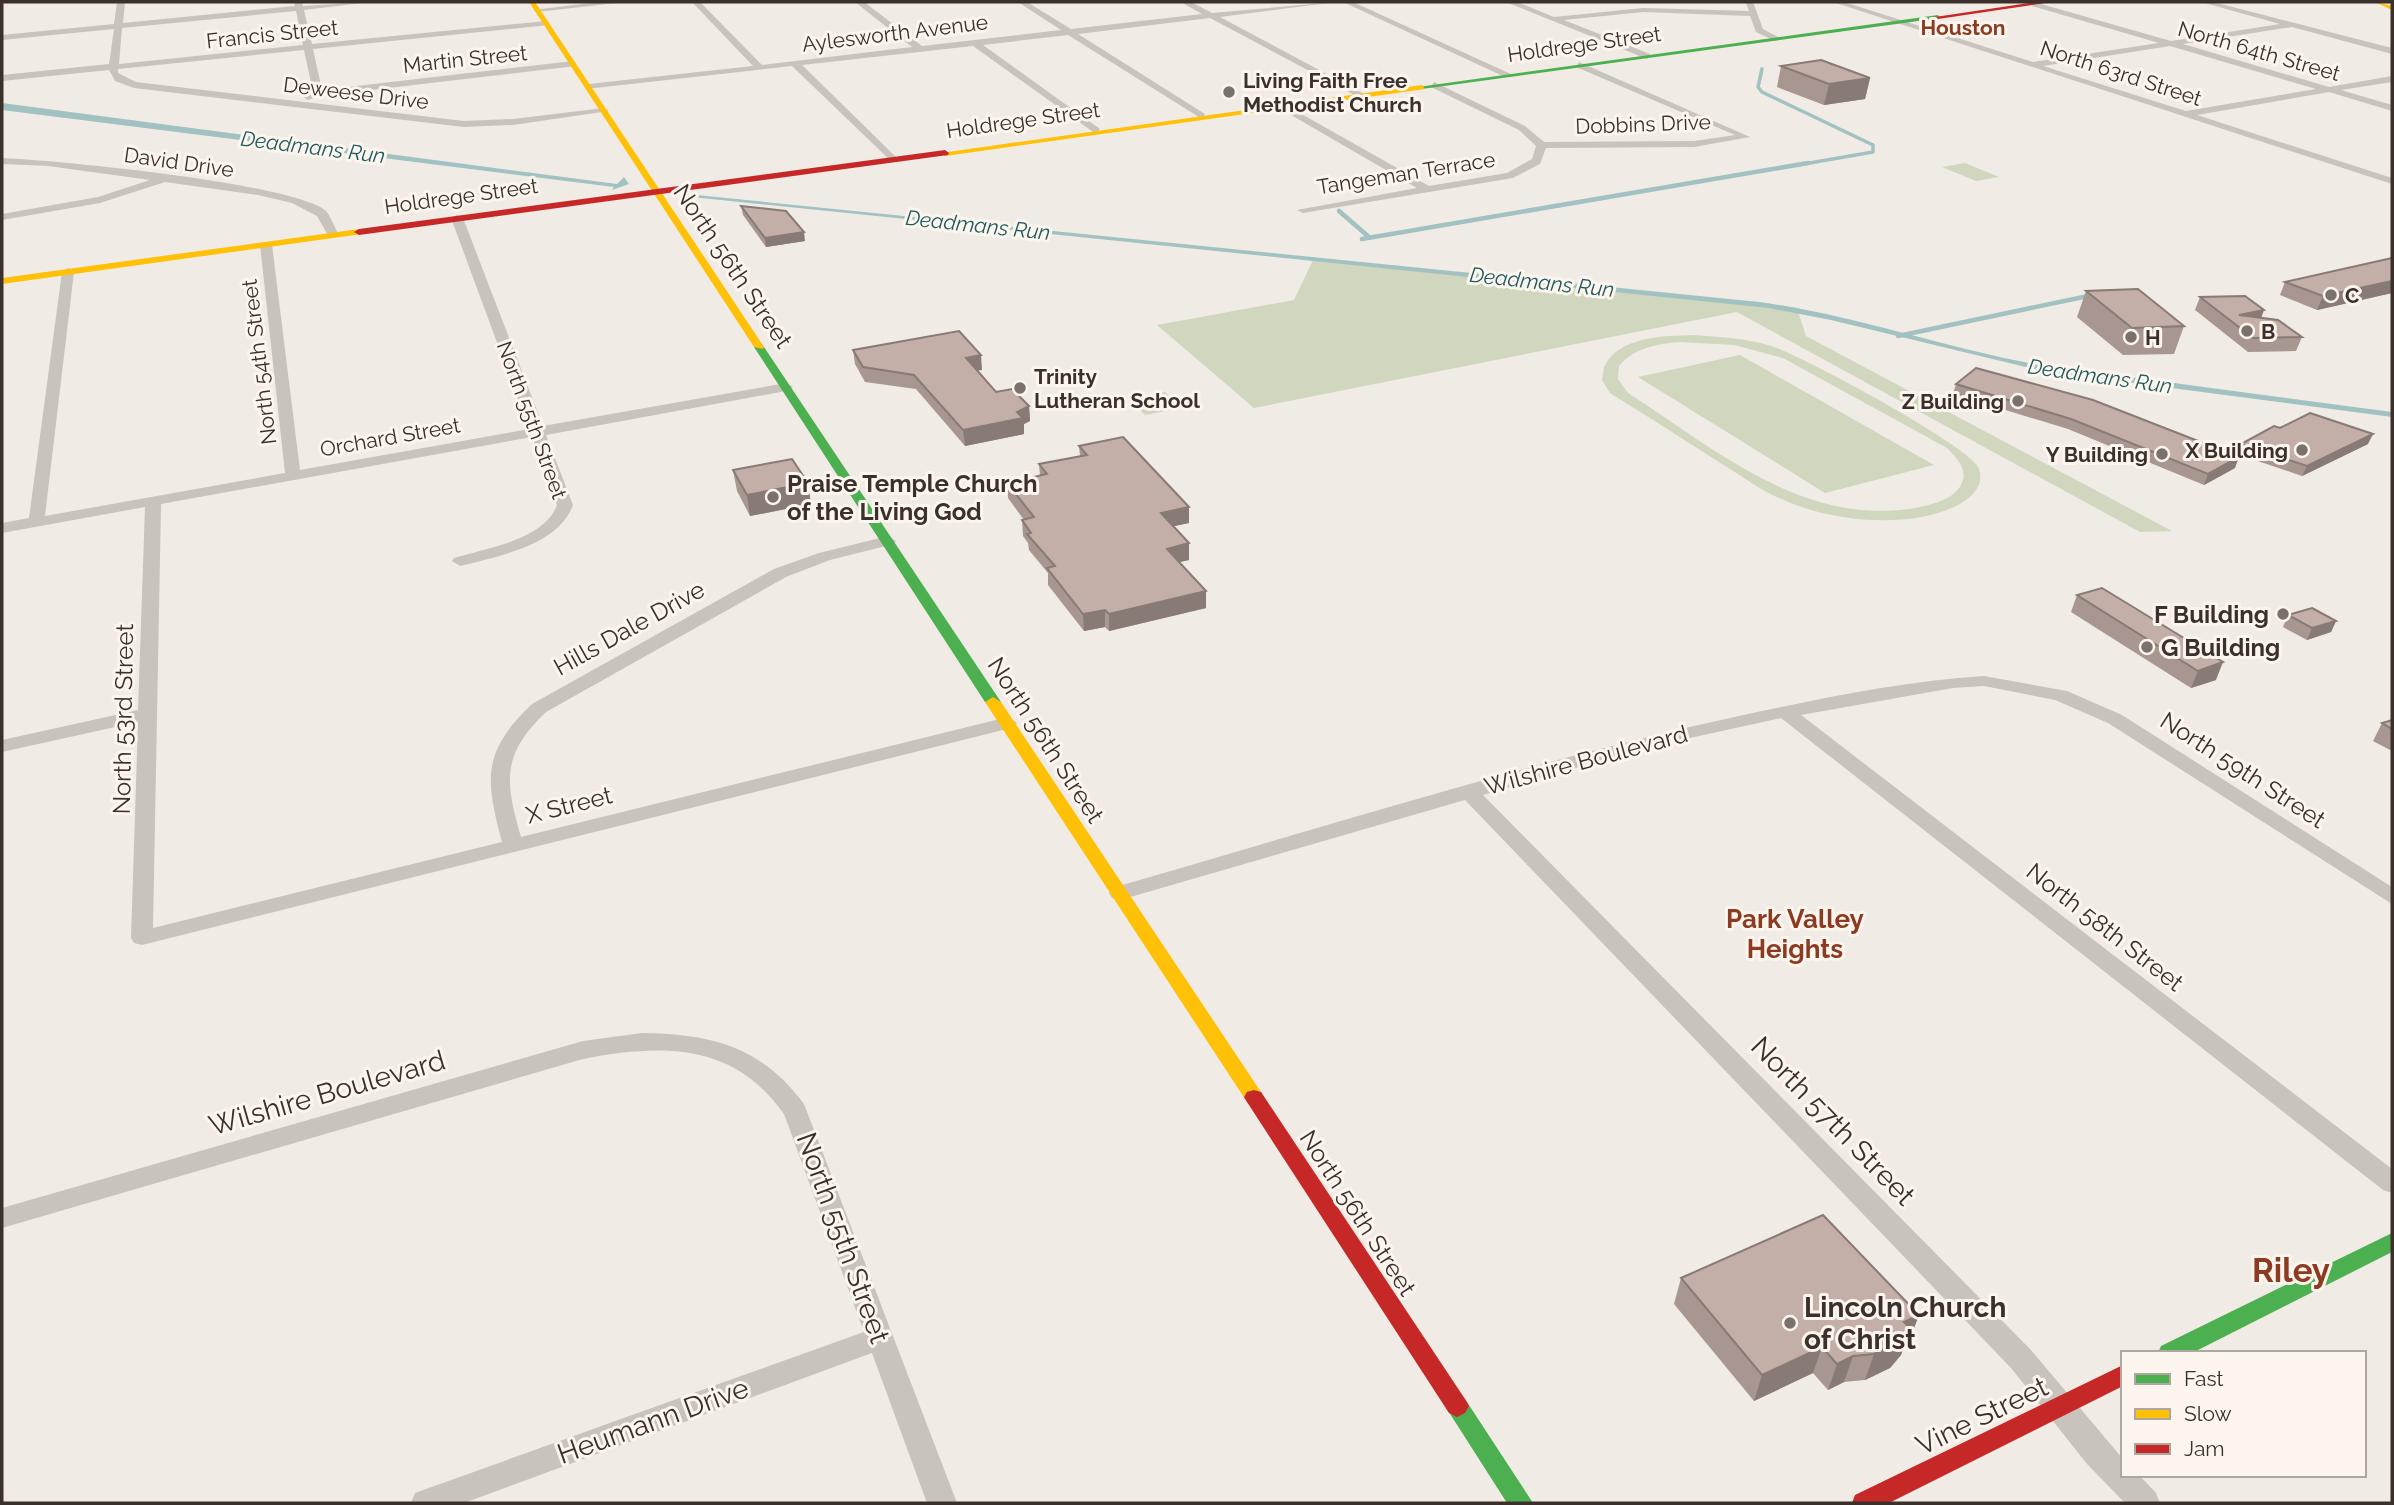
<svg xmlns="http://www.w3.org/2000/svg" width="2394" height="1505" viewBox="0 0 2394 1505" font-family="Raleway,sans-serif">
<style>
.green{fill:#d1d6bf;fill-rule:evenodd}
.water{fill:#a1c2c1}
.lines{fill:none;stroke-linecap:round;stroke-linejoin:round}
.stream-far1{stroke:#a1c2c1;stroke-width:3.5}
.stream{stroke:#a1c2c1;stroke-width:4.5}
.street{fill:#c9c3be;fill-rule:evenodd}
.fast{fill:#4caf50;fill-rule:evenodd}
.slow{fill:#ffc107;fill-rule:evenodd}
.jam{fill:#c62828;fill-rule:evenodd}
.wall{fill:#a89690}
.shaded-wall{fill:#887a75}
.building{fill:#c3afa7;stroke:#887a75;stroke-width:2}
.poi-dot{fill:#7a716c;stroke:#fbf5ee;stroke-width:2.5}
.labels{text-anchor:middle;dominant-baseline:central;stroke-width:6;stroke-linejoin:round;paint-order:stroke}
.far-neighbourhood-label{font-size:21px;font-weight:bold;fill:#8c3b22;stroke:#fbf5ee}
.far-street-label{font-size:21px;fill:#3b302b;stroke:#fbf5ee}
.far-poi-label{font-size:21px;font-weight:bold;fill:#3b302b;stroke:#fbf5ee;text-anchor:start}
.far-water-label{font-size:21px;font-style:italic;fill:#1f5a5e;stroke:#fbf5ee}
.street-label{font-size:24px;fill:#3b302b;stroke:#fbf5ee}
.poi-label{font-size:24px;font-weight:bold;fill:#3b302b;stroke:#fbf5ee;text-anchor:start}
.neighbourhood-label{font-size:26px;font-weight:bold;fill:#8c3b22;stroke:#fbf5ee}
.near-street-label{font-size:28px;fill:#3b302b;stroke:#fbf5ee}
.near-poi-label{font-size:28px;font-weight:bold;fill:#3b302b;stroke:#fbf5ee;text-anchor:start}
.near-quarter-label{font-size:33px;font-weight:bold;fill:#8c3b22;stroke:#fbf5ee}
</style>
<rect width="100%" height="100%" fill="#f0ebe5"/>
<g class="green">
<polygon points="1965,163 1999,177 1976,181 1942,167"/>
<polygon points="1314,258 1797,308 1806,336 2172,531 2140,532 1737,312 1254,408 1157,325 1294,300"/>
<path d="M 1693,335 C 1719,337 1746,338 1771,346 C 1800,355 1972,447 1979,469 C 1985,486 1970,499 1956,506 C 1909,529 1834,522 1786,501 C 1763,492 1743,477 1722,464 C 1685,440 1648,417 1610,393 L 1602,380 L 1604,367 C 1619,336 1664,336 1693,335 ZM 1680,342 L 1734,345 L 1783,358 L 1947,448 C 1957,458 1969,470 1961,485 C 1953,500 1931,505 1915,508 C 1804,527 1715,449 1628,393 L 1618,379 L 1619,366 C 1634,348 1657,344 1680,342 Z"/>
<polygon points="1740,355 1934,465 1825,493 1638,377"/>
<polygon points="1165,392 1181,408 1145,415 1129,399"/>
</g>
<g class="water">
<polygon points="2,103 617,184 624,177 629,184 612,190 614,187 2,110"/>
<path d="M 686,194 L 1759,302 C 1854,315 1945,348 2039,365 L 2392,412 L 2392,417 L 2042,371 L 1831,320 L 1769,308 L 682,196 Z"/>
</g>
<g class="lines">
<polyline class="stream-far1" points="1762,69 1758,87 1762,92 1873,145 1873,152 1798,165"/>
<g class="stream">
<polyline points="1339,211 1369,237"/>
<polyline points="1362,239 1808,163"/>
<polyline points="1898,336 2093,295"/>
</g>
<g class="street">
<path d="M 117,2 L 125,2 L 123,23 L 295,6 L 294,2 L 302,2 L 303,6 L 370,2 L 304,10 L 312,44 L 546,21 L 549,25 L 313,49 L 322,90 L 573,61 L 576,66 L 320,96 L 308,100 L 303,97 L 313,92 L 304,50 L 118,69 L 118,73 L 136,82 L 464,121 L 513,119 L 604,108 L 609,111 L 513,125 L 464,127 L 134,88 L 115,81 L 109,70 L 2,81 L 2,75 L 109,64 L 114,29 L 2,40 L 2,35 L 114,24 ZM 296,11 L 303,45 L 119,64 L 122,28 Z"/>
<polygon points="598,2 625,2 537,12 533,10"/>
<polygon points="692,2 700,2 762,65 912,47 855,2 864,2 922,46 1061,30 1018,2 1027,2 1071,29 1202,14 1181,2 1191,2 1212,13 1336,2 1220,17 1366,95 1358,97 1210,18 1078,34 1205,114 1202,119 1068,35 983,45 1100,129 1096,134 973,46 802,65 896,157 896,161 892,162 792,66 586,89 589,84 753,66"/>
<polygon points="1343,2 1353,2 1513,75 1505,77"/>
<polygon points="1506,2 1517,2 1554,17 1643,8 1749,11 1746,3 1753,2 1763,29 1782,39 1775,41 1756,32 1750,16 1643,12 1564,20 1650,54 1647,59"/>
<path d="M 1833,2 L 1844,2 L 2033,62 L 2159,43 L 2032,6 L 2034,2 L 2171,41 L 2280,24 L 2201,2 L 2213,2 L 2392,48 L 2392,54 L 2292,27 L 2183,44 L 2329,87 L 2392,76 L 2392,82 L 2341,90 L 2392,105 L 2392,111 L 2329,92 L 2197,115 L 2392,178 L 2392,184 ZM 2170,46 L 2316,89 L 2186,111 L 2043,66 Z"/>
<polygon points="1579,62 1750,137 1694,147 1546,148 1540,164 1513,178 1303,213 1297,210 1417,188 1279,108 1282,103 1429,186 1507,173 1532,159 1536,146 1519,130 1431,87 1434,82 1525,126 1544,142 1694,141 1735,135 1576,67"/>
<path d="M 2,158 C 55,160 293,183 326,211 C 331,217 335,228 339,235 L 329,237 L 317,216 L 292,203 L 258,195 L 165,182 L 100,203 L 2,220 L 2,214 L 98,197 L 150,180 L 48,166 L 2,164 Z"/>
<path d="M 457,215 L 463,218 L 543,426 L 786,383 L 793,387 L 786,391 L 546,435 L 573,505 C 558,546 498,556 460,566 L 452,561 L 454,558 C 487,548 544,540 557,505 L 532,437 L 161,504 L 153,928 L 502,842 C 485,778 482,752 532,704 L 774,569 L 819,553 L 888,536 L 896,541 L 894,544 L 830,560 L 786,577 L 546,712 C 501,755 505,781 521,837 L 1008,717 L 1017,723 L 1015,727 L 142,945 L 134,943 L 131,938 L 138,722 L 2,752 L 2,740 L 138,710 L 145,507 L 2,533 L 2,523 L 29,518 L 62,272 L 68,268 L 74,272 L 45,516 L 285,473 L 260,245 L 266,242 L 272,245 L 300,470 L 529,429 L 451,218 Z"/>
<path d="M 1984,676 L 2067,691 L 2122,715 L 2392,887 L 2392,904 L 2108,723 L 2055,700 L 1984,686 L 1953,688 L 1801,715 L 2392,1169 L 2392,1193 L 2383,1190 L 1781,718 L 1640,749 L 1483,795 L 2031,1350 L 2123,1459 L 2123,1475 L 2139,1475 L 2156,1493 L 2160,1503 L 2125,1503 L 2087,1464 L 2011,1368 L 1465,800 L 1120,900 L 1112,898 L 1109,893 L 1112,888 C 1321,828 1527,762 1739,716 C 1819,699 1902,681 1984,676 Z"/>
<path d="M 642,1033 C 711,1034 761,1046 804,1104 L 957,1503 L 927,1503 L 872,1353 L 464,1503 L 411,1503 L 415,1493 L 426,1489 L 864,1332 L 784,1114 C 733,1042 662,1044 583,1059 L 2,1228 L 2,1208 L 583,1041 Z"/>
</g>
<g class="fast">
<polygon points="1938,15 1940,18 1422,89 1418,87"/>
<polygon points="759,344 764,347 1001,702 998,705 993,707 985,702 754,347"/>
<polygon points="2392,1233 2392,1252 2192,1353 2158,1353 2161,1346"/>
<polygon points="1457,1395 1465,1399 1533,1503 1507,1503 1445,1406 1449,1399"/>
</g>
<g class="slow">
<polygon points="529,2 535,2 764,347 763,349 754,347"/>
<polygon points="2376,2 2392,6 2392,10 2377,3"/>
<polygon points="1422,85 1425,89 945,156 941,153"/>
<polygon points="359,229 364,232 362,234 2,284 2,278"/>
<polygon points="993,697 1001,702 1261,1092 1264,1097 1261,1102 1254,1104 1247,1102 985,702"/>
</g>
<g class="jam">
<polygon points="2036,2 2052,2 1938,19 1935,17"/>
<polygon points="945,150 949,153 948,155 359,235 354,232 359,229"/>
<polygon points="1254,1090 1261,1092 1465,1399 1469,1406 1465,1413 1457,1417 1449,1413 1247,1102 1244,1097 1247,1092"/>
<polygon points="2123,1365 2123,1386 1889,1503 1852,1503 1855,1495"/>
</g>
</g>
<g class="wall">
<polygon points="1781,66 1870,78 1865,99 1824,105 1777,87"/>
<polygon points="741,206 805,241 766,247 743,215"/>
<polygon points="2392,258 2392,293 2317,310 2280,295 2285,282"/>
<polygon points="2086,291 2184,326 2174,354 2123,355 2077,317"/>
<polygon points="2200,297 2261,318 2302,337 2296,351 2248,352 2195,310"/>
<polygon points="853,350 982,370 978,370 996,392 1029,406 1030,421 1024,424 1024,434 965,446 916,389 865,382 855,364"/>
<polygon points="1956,384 2235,468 2204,485 2068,429 1953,394"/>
<polygon points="2280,428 2368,444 2302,476 2237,454 2241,444"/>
<polygon points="1079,446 1189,507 1189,523 1173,526 1189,560 1179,562 1206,608 1109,631 1105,627 1084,631 1048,585 1048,573 1029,550 1028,543 1023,536 1022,520 1024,520 1008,498 1007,483 1040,476 1039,464 1080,456"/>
<polygon points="733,470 811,504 750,516 737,491"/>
<polygon points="2077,595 2216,680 2191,688 2071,612"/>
<polygon points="2288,615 2336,621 2331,632 2307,640 2283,627"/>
<polygon points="2392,720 2392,751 2373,741 2382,723"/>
<polygon points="1681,1278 1909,1342 1905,1343 1901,1355 1890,1368 1865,1380 1844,1382 1828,1390 1813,1373 1754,1401 1674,1304"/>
</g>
<g class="shaded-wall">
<polygon points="1870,78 1865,99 1824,105 1829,84"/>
<polygon points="804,232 805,241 766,247 765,238"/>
<polygon points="2392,281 2392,293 2317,310 2323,296"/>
<polygon points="2264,310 2259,324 2239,315"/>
<polygon points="981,355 982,370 968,372 966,358"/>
<polygon points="1029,406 1030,421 1024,424 1024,434 965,446 963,430 1017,412"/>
<polygon points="2373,434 2368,444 2302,476 2307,466"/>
<polygon points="2239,457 2235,468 2204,485 2208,474"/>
<polygon points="808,483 811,504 750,516 747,495"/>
<polygon points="1189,507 1189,523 1161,529 1161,513"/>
<polygon points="1189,543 1189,560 1167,565 1167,549"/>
<polygon points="1206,591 1206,608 1109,631 1109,614"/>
<polygon points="1105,610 1105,627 1084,631 1083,614"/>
<polygon points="2336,621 2331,632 2307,640 2312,628"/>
<polygon points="2223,662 2216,680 2191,688 2198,671"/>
<polygon points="1919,1315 1909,1342 1905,1343 1901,1355 1890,1368 1865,1380 1874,1354 1904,1322"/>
<polygon points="1822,1347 1813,1373 1754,1401 1762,1375"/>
<polygon points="1853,1356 1844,1382 1828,1390 1837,1364"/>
</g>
<g class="building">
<polygon points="1821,60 1870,78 1829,84 1781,66"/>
<polygon points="741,206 786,211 804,232 765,238"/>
<polygon points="2392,258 2392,281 2323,296 2285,282"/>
<polygon points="2138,289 2184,326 2132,328 2086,291"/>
<polygon points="2245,296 2264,310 2239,315 2278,320 2302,337 2253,338 2200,297"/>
<polygon points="959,331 981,355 966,358 996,392 1012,389 1029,406 1017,412 1023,418 963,430 914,375 863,367 853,350"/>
<polygon points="1976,368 2093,400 2239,457 2208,474 2071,419 1956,384"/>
<polygon points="2310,413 2373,434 2307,466 2241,444 2274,426 2280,428"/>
<polygon points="1123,437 1189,507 1161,513 1189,543 1167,549 1206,591 1109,614 1105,610 1083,614 1047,568 1055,566 1027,534 1031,533 1022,520 1034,517 1007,483 1047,474 1039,464 1087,455 1079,446"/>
<polygon points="792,459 808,483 747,495 733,470"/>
<polygon points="2102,588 2223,662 2198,671 2077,595"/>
<polygon points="2312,608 2336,621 2312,628 2288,615"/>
<polygon points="2392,720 2392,729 2382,723"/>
<polygon points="1823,1215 1919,1315 1904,1322 1911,1329 1900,1342 1874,1354 1853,1356 1837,1364 1822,1347 1762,1375 1681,1278"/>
</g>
<g class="poi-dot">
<circle cx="1229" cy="92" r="7"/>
<circle cx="2331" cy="295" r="7"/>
<circle cx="2247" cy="331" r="7"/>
<circle cx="2131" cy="337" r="7"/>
<circle cx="1020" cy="388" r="7"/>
<circle cx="2018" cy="401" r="7"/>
<circle cx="2302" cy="450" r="7"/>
<circle cx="2162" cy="454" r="7"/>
<circle cx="773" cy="497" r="7"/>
<circle cx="2283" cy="614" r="7"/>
<circle cx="2147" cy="647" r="7"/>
<circle cx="1790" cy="1323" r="7"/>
</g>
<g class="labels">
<g class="far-neighbourhood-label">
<text x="1963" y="27">Houston</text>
</g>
<g class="far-street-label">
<text transform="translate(895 33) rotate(-7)">Aylesworth Avenue</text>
<text transform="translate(272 34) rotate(-6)">Francis Street</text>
<text transform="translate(1584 44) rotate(-8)">Holdrege Street</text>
<text transform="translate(2259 51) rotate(16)">North 64th Street</text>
<text transform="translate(465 59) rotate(-6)">Martin Street</text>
<text transform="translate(2121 73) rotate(18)">North 63rd Street</text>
<text transform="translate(356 93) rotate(7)">Deweese Drive</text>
<text transform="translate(1023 120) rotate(-8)">Holdrege Street</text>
<text transform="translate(1643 124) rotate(-2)">Dobbins Drive</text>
<text transform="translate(179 162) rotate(8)">David Drive</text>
<text transform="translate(1406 173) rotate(-9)">Tangeman Terrace</text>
<text transform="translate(461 196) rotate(-8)">Holdrege Street</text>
<text transform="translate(259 362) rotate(-97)">North 54th Street</text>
<text transform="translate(532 420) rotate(70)">North 55th Street</text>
<text transform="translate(390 437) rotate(-10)">Orchard Street</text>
</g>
<g class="far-poi-label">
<text x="1243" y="80">Living Faith Free<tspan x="1243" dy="24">Methodist Church</tspan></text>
<text x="2345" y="295">C</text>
<text x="2261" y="331">B</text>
<text x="2145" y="337">H</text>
<text x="1034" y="376">Trinity<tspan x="1034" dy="24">Lutheran School</tspan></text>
<text x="2004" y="401" text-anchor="end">Z Building</text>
<text x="2288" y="450" text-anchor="end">X Building</text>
<text x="2148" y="454" text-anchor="end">Y Building</text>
</g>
<g class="far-water-label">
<text transform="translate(313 147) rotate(7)">Deadmans Run</text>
<text transform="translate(978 225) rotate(6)">Deadmans Run</text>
<text transform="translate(1542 282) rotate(6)">Deadmans Run</text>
<text transform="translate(2100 376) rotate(8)">Deadmans Run</text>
</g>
<g class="street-label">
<text transform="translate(733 266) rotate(56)">North 56th Street</text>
<text transform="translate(629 628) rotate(-29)">Hills Dale Drive</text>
<text transform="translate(123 719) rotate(-89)">North 53rd Street</text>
<text transform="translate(1046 740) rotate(57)">North 56th Street</text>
<text transform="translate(1586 760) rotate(-15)">Wilshire Boulevard</text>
<text transform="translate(2243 770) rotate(33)">North 59th Street</text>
<text transform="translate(569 805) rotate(-14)">X Street</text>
<text transform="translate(2105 927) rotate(38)">North 58th Street</text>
<text transform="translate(1358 1213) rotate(57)">North 56th Street</text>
</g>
<g class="poi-label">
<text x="787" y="483">Praise Temple Church<tspan x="787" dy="28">of the Living God</tspan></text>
<text x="2269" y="614" text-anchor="end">F Building</text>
<text x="2161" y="647">G Building</text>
</g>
<g class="neighbourhood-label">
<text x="1795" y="919">Park Valley<tspan x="1795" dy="30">Heights</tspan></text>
</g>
<g class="near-street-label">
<text transform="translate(327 1093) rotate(-16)">Wilshire Boulevard</text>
<text transform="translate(1833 1121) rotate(46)">North 57th Street</text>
<text transform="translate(843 1238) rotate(70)">North 55th Street</text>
<text transform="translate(1982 1416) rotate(-26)">Vine Street</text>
<text transform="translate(653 1421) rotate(-20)">Heumann Drive</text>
</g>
<g class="near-poi-label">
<text x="1804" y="1307">Lincoln Church<tspan x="1804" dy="32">of Christ</tspan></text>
</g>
<g class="near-quarter-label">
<text x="2291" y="1270">Riley</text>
</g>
</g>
<rect width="2394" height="1505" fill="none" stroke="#3b302b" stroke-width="7"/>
<rect x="2121" y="1351" width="245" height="126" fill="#fbf5ee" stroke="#aea6a0" stroke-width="2"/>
<rect x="2135" y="1374" width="35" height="10" fill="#4caf50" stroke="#aea6a0" stroke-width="2"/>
<text x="2184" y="1386" font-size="21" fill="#3b302b">Fast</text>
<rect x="2135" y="1409" width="35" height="10" fill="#ffc107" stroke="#aea6a0" stroke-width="2"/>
<text x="2184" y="1421" font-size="21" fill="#3b302b">Slow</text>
<rect x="2135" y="1444" width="35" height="10" fill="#c62828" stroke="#aea6a0" stroke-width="2"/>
<text x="2184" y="1456" font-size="21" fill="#3b302b">Jam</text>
</svg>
